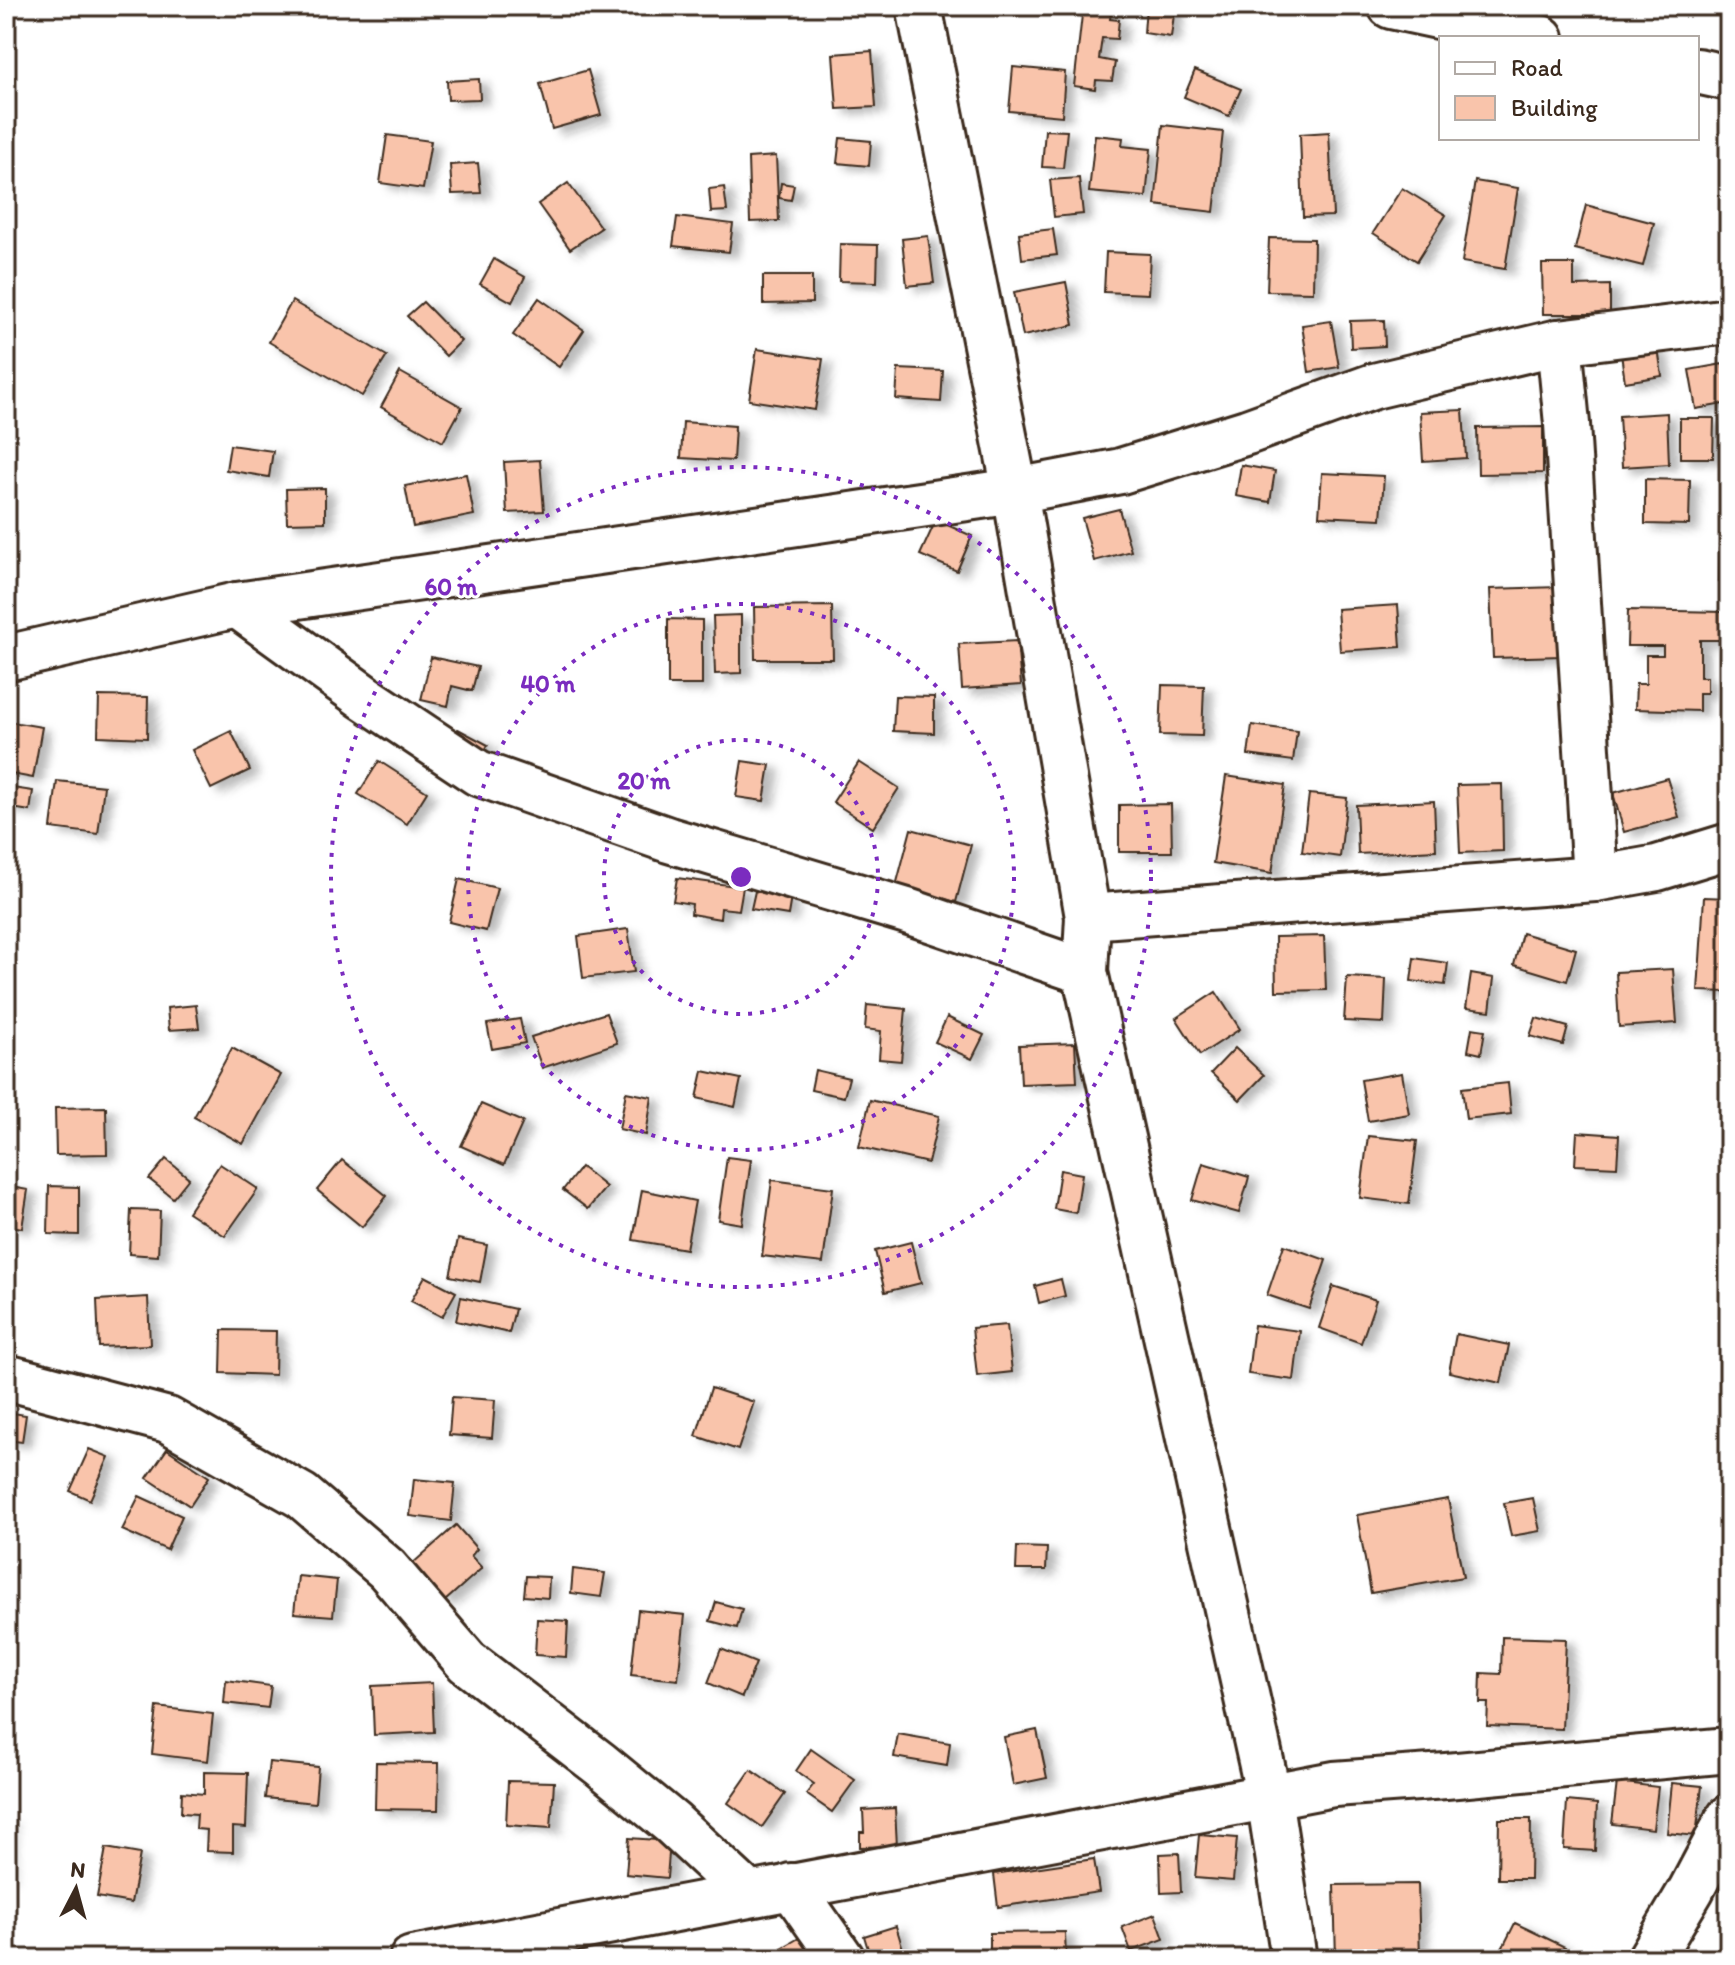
<svg xmlns="http://www.w3.org/2000/svg" width="1735" height="1965" viewBox="0 0 1735 1965" font-family="Itim,sans-serif">
<style>
.building{fill:#f9c4ab;stroke:#3b2a1e;stroke-width:2;filter:url(#shadow)}
.lines{fill:none;stroke-linecap:round;stroke-linejoin:round}
.minor-casing{stroke:#3b2a1e;stroke-width:50}
.minor{stroke:#fff;stroke-width:44}
.ring{fill:none;stroke:#7b2cbf;stroke-width:4;stroke-dasharray:4 8}
.centre{fill:#7b2cbf;stroke:#fff;stroke-width:4}
.ring-label{font-size:24px;text-anchor:middle;font-weight:bold;fill:#7b2cbf;stroke:#fff;stroke-width:6;stroke-linejoin:round;paint-order:stroke}
</style>
<defs>
<filter id="shadow"><feDropShadow dx="9" dy="5" stdDeviation="4" flood-color="#0004"/></filter>
</defs>
<rect width="100%" height="100%" fill="#fff"/>
<filter id="ink" filterUnits="userSpaceOnUse"><feTurbulence type="fractalNoise" baseFrequency=".0125" numOctaves="2"/><feDisplacementMap in="SourceGraphic" scale="16" xChannelSelector="R" yChannelSelector="G"/><feConvolveMatrix kernelMatrix="1 2 1 2 8 2 1 2 1" color-interpolation-filters="sRGB"/></filter>
<g filter="url(#ink)">
<g class="building">
<polygon points="1083,6 1112,6 1110,19 1119,20 1117,39 1102,38 1099,59 1115,62 1112,81 1096,80 1095,89 1074,86"/>
<polygon points="1146,6 1175,7 1171,37 1144,33"/>
<polygon points="872,51 876,107 837,109 833,54"/>
<polygon points="1013,67 1065,72 1062,116 1009,111"/>
<polygon points="588,70 601,115 552,129 540,84"/>
<polygon points="1195,70 1241,89 1229,116 1184,97"/>
<polygon points="479,79 480,99 448,100 447,81"/>
<polygon points="1163,125 1223,132 1214,212 1155,205"/>
<polygon points="1045,130 1067,131 1063,168 1042,167"/>
<polygon points="1329,132 1333,216 1303,217 1300,134"/>
<polygon points="387,135 431,141 423,189 380,183"/>
<polygon points="1095,135 1123,138 1122,146 1151,149 1146,197 1089,192"/>
<polygon points="840,138 871,141 869,166 837,163"/>
<polygon points="776,156 779,221 750,222 748,158"/>
<polygon points="478,163 481,193 452,194 450,165"/>
<polygon points="1079,178 1083,214 1054,217 1050,180"/>
<polygon points="1475,181 1518,188 1505,269 1462,262"/>
<polygon points="568,183 601,228 570,249 538,204"/>
<polygon points="781,183 794,185 791,200 779,198"/>
<polygon points="724,187 727,211 711,212 709,189"/>
<polygon points="1402,188 1446,215 1417,261 1373,233"/>
<polygon points="1586,205 1654,223 1643,266 1575,249"/>
<polygon points="677,217 733,224 729,252 673,246"/>
<polygon points="1053,229 1057,255 1022,259 1019,233"/>
<polygon points="928,236 934,283 907,286 902,239"/>
<polygon points="1269,238 1314,239 1313,292 1267,291"/>
<polygon points="840,244 878,245 877,282 839,281"/>
<polygon points="1106,252 1150,254 1148,294 1104,292"/>
<polygon points="494,259 525,277 512,302 480,284"/>
<polygon points="1542,264 1574,264 1574,286 1610,285 1610,314 1543,314"/>
<polygon points="763,276 812,276 812,303 763,304"/>
<polygon points="1066,282 1074,325 1023,336 1014,292"/>
<polygon points="539,298 584,330 559,367 513,335"/>
<polygon points="292,301 387,356 362,396 269,342"/>
<polygon points="423,302 461,341 446,356 407,316"/>
<polygon points="1384,320 1385,346 1351,348 1350,321"/>
<polygon points="1331,321 1339,367 1309,372 1302,325"/>
<polygon points="1658,348 1662,376 1625,382 1621,354"/>
<polygon points="757,349 823,359 815,410 749,400"/>
<polygon points="1723,364 1729,403 1696,409 1689,370"/>
<polygon points="898,369 943,371 941,402 896,399"/>
<polygon points="400,372 462,407 443,442 381,407"/>
<polygon points="1463,410 1466,458 1423,461 1420,412"/>
<polygon points="1667,413 1669,464 1622,467 1619,416"/>
<polygon points="1680,418 1714,418 1713,458 1680,458"/>
<polygon points="683,422 735,426 733,461 681,458"/>
<polygon points="1543,427 1543,473 1478,474 1477,428"/>
<polygon points="230,445 273,451 269,477 226,470"/>
<polygon points="540,460 544,511 507,513 504,462"/>
<polygon points="1241,465 1275,471 1270,502 1236,496"/>
<polygon points="1322,473 1384,476 1381,519 1319,516"/>
<polygon points="466,474 474,515 413,527 405,486"/>
<polygon points="1645,479 1690,480 1689,525 1645,524"/>
<polygon points="325,488 325,522 287,523 286,489"/>
<polygon points="1119,509 1131,551 1094,561 1082,518"/>
<polygon points="936,520 972,536 957,571 920,555"/>
<polygon points="1720,534 1729,534 1729,582 1719,581"/>
<polygon points="1559,587 1562,656 1493,658 1490,589"/>
<polygon points="1398,605 1401,647 1340,651 1337,609"/>
<polygon points="832,606 833,659 755,659 754,607"/>
<polygon points="1628,610 1724,612 1723,640 1700,640 1700,677 1707,677 1707,693 1699,693 1699,711 1635,709 1636,684 1646,684 1646,655 1663,655 1663,646 1627,646"/>
<polygon points="741,615 741,673 715,674 713,616"/>
<polygon points="668,619 702,620 702,685 668,685"/>
<polygon points="1017,641 1021,685 962,689 959,644"/>
<polygon points="431,657 478,667 472,691 452,686 448,706 421,700"/>
<polygon points="1162,685 1204,686 1202,736 1160,735"/>
<polygon points="99,696 148,697 147,738 98,736"/>
<polygon points="895,696 934,697 934,733 893,731"/>
<polygon points="6,721 42,727 33,778 6,773"/>
<polygon points="1252,725 1297,731 1293,761 1248,755"/>
<polygon points="458,729 488,745 478,763 448,747"/>
<polygon points="231,731 250,770 211,789 192,750"/>
<polygon points="1723,738 1729,738 1729,784"/>
<polygon points="379,761 427,792 407,824 358,794"/>
<polygon points="742,761 770,765 764,801 736,797"/>
<polygon points="859,762 899,788 873,828 833,802"/>
<polygon points="1226,776 1285,785 1272,873 1213,863"/>
<polygon points="1667,778 1679,817 1624,832 1613,793"/>
<polygon points="57,781 104,786 98,834 51,828"/>
<polygon points="1502,784 1503,851 1460,853 1457,785"/>
<polygon points="6,787 33,791 30,811 6,807"/>
<polygon points="1309,794 1347,798 1340,857 1302,852"/>
<polygon points="1434,801 1436,850 1358,854 1356,805"/>
<polygon points="1171,804 1172,852 1119,852 1119,805"/>
<polygon points="911,829 971,845 956,902 896,886"/>
<polygon points="677,878 743,887 739,910 721,908 720,919 691,914 692,904 673,901"/>
<polygon points="459,879 497,888 486,931 449,922"/>
<polygon points="755,891 791,897 788,915 751,909"/>
<polygon points="1704,897 1729,898 1729,992 1698,991"/>
<polygon points="628,929 634,972 583,978 578,936"/>
<polygon points="1522,933 1576,949 1567,981 1514,965"/>
<polygon points="1324,936 1326,990 1276,991 1275,937"/>
<polygon points="1414,958 1448,963 1445,985 1411,981"/>
<polygon points="1673,969 1677,1023 1619,1027 1616,972"/>
<polygon points="1471,974 1494,978 1490,1011 1466,1008"/>
<polygon points="1347,977 1386,979 1384,1023 1344,1021"/>
<polygon points="1216,992 1240,1029 1200,1055 1176,1018"/>
<polygon points="196,1005 199,1028 169,1030 167,1008"/>
<polygon points="867,1005 906,1009 901,1061 879,1059 881,1031 865,1029"/>
<polygon points="606,1013 617,1043 542,1068 531,1037"/>
<polygon points="947,1017 984,1035 972,1059 935,1042"/>
<polygon points="1536,1018 1568,1027 1563,1045 1530,1036"/>
<polygon points="520,1019 525,1043 492,1049 487,1024"/>
<polygon points="1472,1028 1485,1030 1481,1054 1468,1051"/>
<polygon points="1075,1043 1077,1082 1021,1084 1019,1045"/>
<polygon points="232,1048 281,1075 243,1144 194,1117"/>
<polygon points="1235,1048 1264,1075 1240,1100 1211,1073"/>
<polygon points="815,1070 849,1078 844,1097 811,1090"/>
<polygon points="703,1071 741,1079 735,1107 697,1098"/>
<polygon points="1402,1073 1409,1114 1368,1121 1361,1080"/>
<polygon points="1508,1083 1511,1114 1466,1119 1462,1088"/>
<polygon points="626,1092 652,1097 646,1135 619,1129"/>
<polygon points="870,1100 939,1116 928,1163 859,1147"/>
<polygon points="481,1104 523,1122 504,1165 461,1146"/>
<polygon points="106,1107 107,1154 56,1155 55,1108"/>
<polygon points="1577,1132 1619,1135 1617,1167 1575,1165"/>
<polygon points="1368,1136 1417,1141 1409,1204 1360,1198"/>
<polygon points="727,1157 751,1160 742,1224 718,1220"/>
<polygon points="166,1159 189,1178 173,1198 149,1179"/>
<polygon points="342,1160 387,1196 362,1227 317,1190"/>
<polygon points="1203,1163 1249,1177 1239,1213 1192,1200"/>
<polygon points="220,1164 258,1189 225,1236 188,1212"/>
<polygon points="581,1167 606,1187 588,1209 563,1190"/>
<polygon points="1060,1170 1082,1174 1076,1213 1054,1209"/>
<polygon points="772,1180 833,1188 823,1263 762,1256"/>
<polygon points="6,1186 28,1190 22,1228 6,1225"/>
<polygon points="49,1186 79,1187 79,1235 48,1234"/>
<polygon points="642,1190 695,1201 686,1249 633,1240"/>
<polygon points="131,1210 160,1211 158,1256 129,1254"/>
<polygon points="458,1239 487,1245 480,1282 450,1276"/>
<polygon points="911,1242 921,1283 885,1292 875,1251"/>
<polygon points="1284,1245 1326,1260 1309,1309 1267,1295"/>
<polygon points="425,1276 456,1292 442,1317 411,1301"/>
<polygon points="1061,1279 1065,1296 1039,1303 1035,1286"/>
<polygon points="1333,1286 1376,1300 1361,1343 1319,1328"/>
<polygon points="148,1297 150,1345 99,1347 97,1300"/>
<polygon points="461,1297 515,1309 509,1333 456,1321"/>
<polygon points="1007,1325 1012,1372 977,1376 972,1328"/>
<polygon points="1254,1325 1300,1331 1294,1380 1248,1374"/>
<polygon points="222,1330 276,1331 275,1375 221,1373"/>
<polygon points="1456,1334 1509,1345 1501,1383 1449,1372"/>
<polygon points="711,1388 754,1402 738,1450 696,1436"/>
<polygon points="452,1397 495,1400 492,1438 449,1435"/>
<polygon points="6,1412 26,1415 22,1442 6,1440"/>
<polygon points="89,1449 109,1457 90,1500 70,1491"/>
<polygon points="167,1449 209,1477 190,1506 147,1478"/>
<polygon points="414,1479 455,1483 451,1521 410,1516"/>
<polygon points="139,1496 182,1516 167,1550 122,1530"/>
<polygon points="1533,1498 1540,1531 1511,1536 1504,1503"/>
<polygon points="1448,1499 1463,1577 1371,1593 1357,1515"/>
<polygon points="456,1525 477,1549 471,1556 482,1568 445,1601 412,1564"/>
<polygon points="1017,1547 1047,1548 1046,1570 1016,1570"/>
<polygon points="573,1569 605,1573 601,1597 571,1593"/>
<polygon points="298,1576 337,1580 333,1616 294,1613"/>
<polygon points="526,1576 549,1577 548,1598 524,1596"/>
<polygon points="716,1602 742,1609 737,1628 710,1621"/>
<polygon points="638,1610 685,1615 678,1680 631,1675"/>
<polygon points="537,1619 568,1621 566,1657 535,1655"/>
<polygon points="1502,1637 1566,1639 1562,1729 1487,1726 1488,1703 1480,1703 1481,1673 1501,1674"/>
<polygon points="721,1649 756,1663 742,1697 708,1683"/>
<polygon points="226,1680 271,1686 268,1708 224,1703"/>
<polygon points="432,1683 434,1732 374,1735 372,1686"/>
<polygon points="157,1707 213,1714 208,1761 152,1754"/>
<polygon points="1037,1730 1047,1778 1013,1785 1004,1737"/>
<polygon points="898,1734 950,1743 947,1766 894,1757"/>
<polygon points="811,1749 855,1780 832,1812 806,1794 814,1784 796,1771"/>
<polygon points="269,1762 318,1767 315,1803 265,1798"/>
<polygon points="376,1762 439,1763 438,1810 375,1809"/>
<polygon points="751,1770 785,1794 762,1827 728,1803"/>
<polygon points="204,1772 248,1773 246,1828 233,1827 233,1852 206,1851 207,1830 196,1829 197,1814 181,1813 182,1792 204,1794"/>
<polygon points="508,1781 554,1782 551,1828 506,1825"/>
<polygon points="1617,1782 1658,1787 1653,1829 1612,1824"/>
<polygon points="1672,1783 1702,1786 1696,1836 1667,1833"/>
<polygon points="1567,1801 1597,1804 1595,1851 1564,1849"/>
<polygon points="895,1808 897,1846 860,1847 860,1832 864,1832 863,1810"/>
<polygon points="6,1819 8,1819 7,1875 6,1875"/>
<polygon points="1499,1819 1531,1819 1530,1879 1498,1879"/>
<polygon points="1199,1835 1237,1838 1233,1881 1195,1878"/>
<polygon points="629,1838 670,1841 667,1878 626,1874"/>
<polygon points="106,1848 140,1854 131,1903 97,1897"/>
<polygon points="1179,1853 1181,1892 1161,1893 1160,1854"/>
<polygon points="1094,1859 1099,1892 998,1907 994,1874"/>
<polygon points="1418,1884 1420,1959 1336,1959 1334,1885"/>
<polygon points="1155,1914 1164,1939 1131,1951 1122,1927"/>
<polygon points="1515,1923 1565,1947 1560,1959 1497,1959"/>
<polygon points="896,1926 906,1959 871,1959 864,1936"/>
<polygon points="1065,1932 1066,1959 990,1959 990,1933"/>
<polygon points="804,1935 818,1959 763,1959"/>
<polygon points="1679,1946 1698,1959 1670,1959"/>
<polygon points="171,1955 171,1959 126,1959 126,1958"/>
</g>
<g class="lines">
<defs>
<g id="minor">
<polyline points="919,6 1015,491 1088,917 1085,972 1269,1797 1294,1959"/>
<polyline points="1391,6 1541,38"/>
<polyline points="1697,71 1729,78"/>
<polyline points="1559,342 1567,424 1595,879"/>
<polyline points="237,605 364,697 478,773 669,840 907,911 1085,972"/>
<polyline points="6,658 237,605 1015,491 1121,471 1247,432 1374,386 1559,342 1729,321"/>
<polyline points="1088,917 1595,879 1657,868 1729,846"/>
<polyline points="6,1377 168,1420 302,1496 387,1569 467,1662 600,1764 672,1823 748,1894"/>
<polyline points="791,1886 842,1959"/>
<polyline points="412,1959 1334,1784 1446,1776 1729,1750"/>
<polyline points="1650,1959 1691,1890 1729,1818"/>
</g>
</defs>
<use href="#minor" class="minor-casing"/>
<use href="#minor" class="minor"/>
</g>
</g>
<g class="ring">
<circle cx="741" cy="877" r="137"/>
<circle cx="741" cy="877" r="273"/>
<circle cx="741" cy="877" r="410"/>
</g>
<circle cx="741" cy="877" r="12" class="centre"/>
<g class="ring-label">
<text x="451" y="595">60 m</text>
<text x="548" y="692">40 m</text>
<text x="644" y="789">20 m</text>
</g>
<rect width="1735" height="1965" fill="none" stroke="#fff" stroke-width="32"/>
<rect x="16" y="16" width="1703" height="1933" fill="none" stroke="#3b2a1e" stroke-width="3" filter="url(#ink)"/>
<rect x="1439" y="36" width="260" height="104" fill="#ffffff" stroke="#b1aaa5" stroke-width="2"/>
<rect x="1455" y="62" width="40" height="12" fill="#ffffff" stroke="#b1aaa5" stroke-width="2"/>
<text x="1511" y="76" font-size="24" fill="#3b2a1e">Road</text>
<rect x="1455" y="96" width="40" height="24" fill="#f9c4ab" stroke="#b1aaa5" stroke-width="2"/>
<text x="1511" y="116" font-size="24" fill="#3b2a1e">Building</text>
<g transform="translate(76 1889) rotate(6)" stroke="#ffffff" stroke-width="6" paint-order="stroke">
<path d="M0-6L14 30L0 20L-14 30Z" fill="#3b2a1e"/>
<text y="-12" font-size="22" font-weight="bold" text-anchor="middle" fill="#3b2a1e">N</text>
</g>
</svg>
